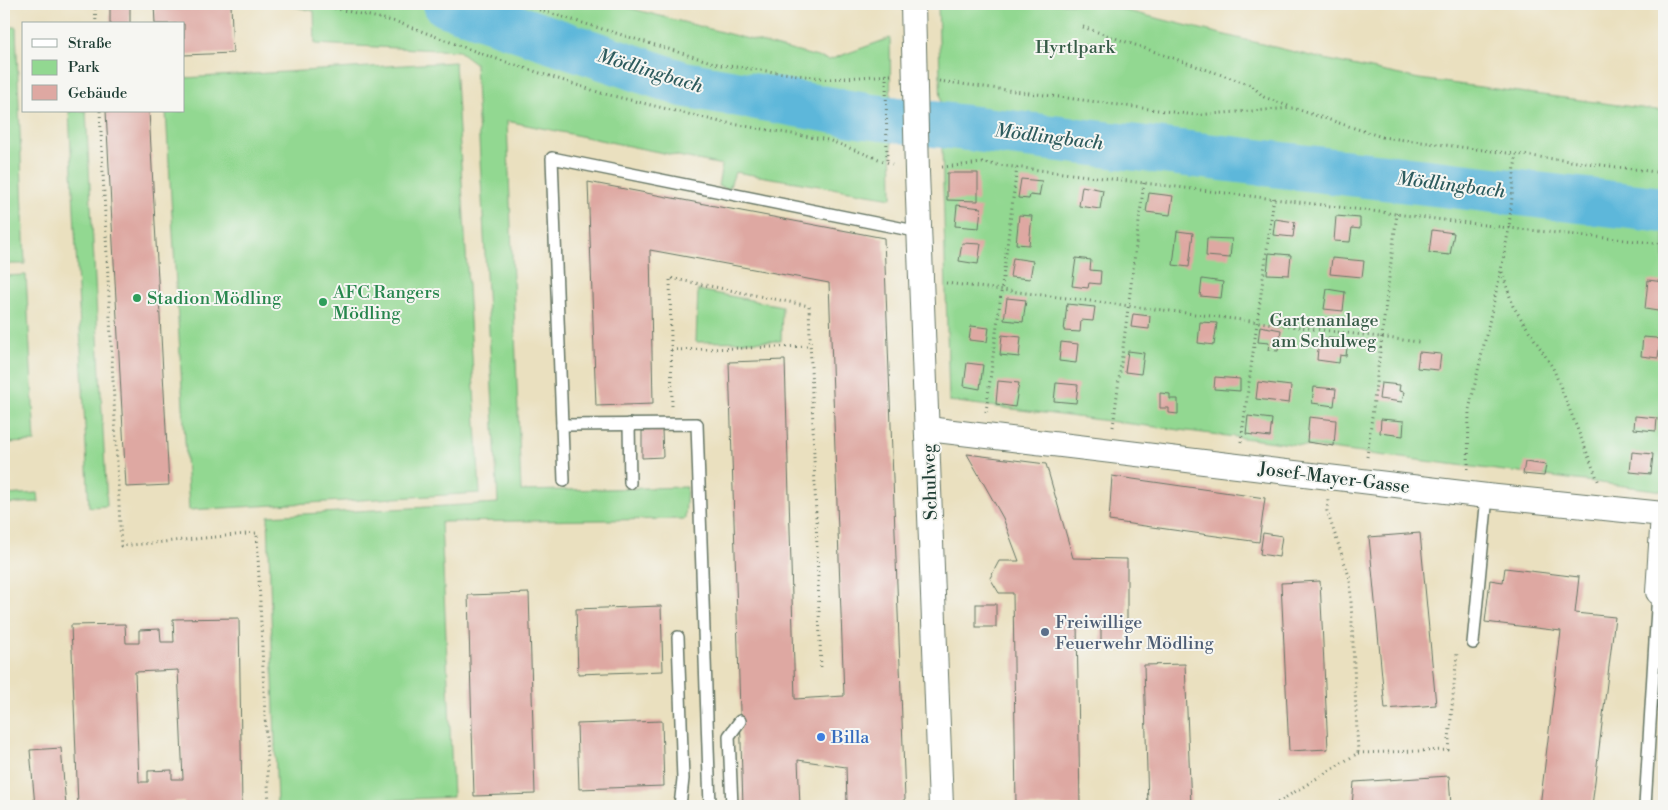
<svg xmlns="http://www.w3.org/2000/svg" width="1668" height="810" viewBox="0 0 1668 810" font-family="'Libre Bodoni',serif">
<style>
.green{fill:#92d891;stroke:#588a62}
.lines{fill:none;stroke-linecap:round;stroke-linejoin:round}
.river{stroke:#5db7da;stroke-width:46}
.building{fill:#dea8a2;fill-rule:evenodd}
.service-casing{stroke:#667665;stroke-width:14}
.minor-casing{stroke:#667665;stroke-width:26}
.path{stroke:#667665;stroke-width:3;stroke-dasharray:1 4;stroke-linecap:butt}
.service{stroke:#fff;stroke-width:11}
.minor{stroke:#fff;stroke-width:24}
.leisure-dot{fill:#2e9e5b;stroke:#f6f6f2;stroke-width:2}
.service-dot{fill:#5c6f8a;stroke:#f6f6f2;stroke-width:2}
.shop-dot{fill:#3f7fe0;stroke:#f6f6f2;stroke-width:2}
.labels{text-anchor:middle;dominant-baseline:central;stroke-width:4;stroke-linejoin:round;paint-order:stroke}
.park-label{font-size:18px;fill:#365c47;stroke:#f6f6f2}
.leisure-label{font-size:18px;fill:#27864d;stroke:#f6f6f2;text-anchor:start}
.street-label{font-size:18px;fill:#1f3d34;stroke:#f6f6f2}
.service-label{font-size:18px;fill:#4e5e75;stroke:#f6f6f2;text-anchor:start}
.shop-label{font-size:18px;fill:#366cbe;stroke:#f6f6f2;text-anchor:start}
.water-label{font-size:19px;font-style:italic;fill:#2e5c5e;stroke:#f6f6f2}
</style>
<rect width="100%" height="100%" fill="#f6f6f2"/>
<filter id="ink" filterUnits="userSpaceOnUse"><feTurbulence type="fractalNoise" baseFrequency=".02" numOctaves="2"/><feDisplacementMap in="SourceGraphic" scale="10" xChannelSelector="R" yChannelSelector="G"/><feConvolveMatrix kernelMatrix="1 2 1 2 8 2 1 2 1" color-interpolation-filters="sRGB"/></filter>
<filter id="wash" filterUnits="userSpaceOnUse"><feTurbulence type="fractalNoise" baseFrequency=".0096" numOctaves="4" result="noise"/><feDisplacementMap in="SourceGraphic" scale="20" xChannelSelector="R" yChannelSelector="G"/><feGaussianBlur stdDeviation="1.12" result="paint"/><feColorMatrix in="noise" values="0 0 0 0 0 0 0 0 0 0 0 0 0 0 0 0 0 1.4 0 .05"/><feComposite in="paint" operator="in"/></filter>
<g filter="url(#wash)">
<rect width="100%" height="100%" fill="#eae0bf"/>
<g class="green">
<polygon points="282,4 614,4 829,60 890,38 892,198 735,172 729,189 718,186 722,165 507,121 521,491 687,487 685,519 441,522 453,797 367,801 338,806 277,806 268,516 498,503 475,63 459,51 315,44 314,11"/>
<polygon points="938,4 1099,4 1319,58 1419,79 1664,111 1664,491 949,401"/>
<polygon points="4,27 16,27 25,264 4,264"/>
<polygon points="455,62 480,493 189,510 166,111 184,111 184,78"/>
<polygon points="69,111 86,111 107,506 89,507"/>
<polygon points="26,275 35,442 4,443 4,276"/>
<polygon points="698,290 782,306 781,341 696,342"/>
<polygon points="38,493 39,502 4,504 4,495"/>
</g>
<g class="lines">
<polyline class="river" points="446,4 683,84 865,116 1664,210"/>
</g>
<g id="blocks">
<g class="building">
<polygon points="154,4 231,4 233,53 184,55 184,24 155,24"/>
<rect x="110" y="6" width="20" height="18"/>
<polygon points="106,111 149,111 169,485 126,487"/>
<polygon points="947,173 978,173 978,201 947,200"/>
<polygon points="1021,179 1042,181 1039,196 1030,195 1029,199 1018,198"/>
<polygon points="588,182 884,238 905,799 895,806 847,803 846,767 798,760 800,806 743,806 729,362 785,360 795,699 844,696 829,283 650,250 653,404 596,406"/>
<polygon points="1082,186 1103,190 1100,209 1079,206"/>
<polygon points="1149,193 1173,196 1170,215 1146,212"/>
<polygon points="957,205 981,208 979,228 955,226"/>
<polygon points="1019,215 1032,216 1029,245 1016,244"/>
<polygon points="1336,216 1360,218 1360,229 1352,228 1350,242 1334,241"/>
<polygon points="1275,219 1295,222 1293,237 1273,235"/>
<polygon points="1432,230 1454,233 1450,255 1429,253"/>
<polygon points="1177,231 1193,233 1189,267 1173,265"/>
<polygon points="1207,238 1232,239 1230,258 1206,256"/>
<polygon points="962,243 981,244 978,264 959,261"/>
<polygon points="1269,253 1291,255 1289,275 1267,274"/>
<polygon points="1013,258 1033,261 1030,279 1010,277"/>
<polygon points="1076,258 1091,260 1090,270 1101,271 1100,284 1089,283 1088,288 1072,286"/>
<polygon points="1332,258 1364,261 1362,277 1330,274"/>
<polygon points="1202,279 1223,282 1221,298 1200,296"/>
<polygon points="1648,280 1664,282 1664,312 1645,309"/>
<polygon points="1327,289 1345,292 1343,311 1324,309"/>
<polygon points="1007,298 1026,300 1023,322 1004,320"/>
<polygon points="1067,304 1095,307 1093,321 1081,320 1080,332 1064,331"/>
<polygon points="1133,314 1150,316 1149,329 1131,327"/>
<polygon points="1200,322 1217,323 1214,345 1198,343"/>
<polygon points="971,326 989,328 987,342 969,340"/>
<polygon points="1260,326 1281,330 1278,351 1268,350 1269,343 1258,342"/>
<polygon points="1002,335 1021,337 1019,357 1000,355"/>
<polygon points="1319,337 1348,340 1346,356 1340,355 1339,363 1317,360"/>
<polygon points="1643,337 1656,338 1660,342 1658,358 1641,356"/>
<polygon points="1061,342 1078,344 1076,363 1059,361"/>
<polygon points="1128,351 1144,353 1141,374 1125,372"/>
<polygon points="1419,352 1441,354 1439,370 1417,368"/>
<polygon points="967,363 983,365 980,389 964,386"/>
<polygon points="1215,377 1240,379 1240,391 1214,389"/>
<polygon points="998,381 1019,383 1015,407 996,404"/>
<polygon points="1258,382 1291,386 1289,403 1256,399"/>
<polygon points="1056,383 1078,385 1076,403 1054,401"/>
<polygon points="1381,383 1400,385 1399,391 1404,392 1402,402 1379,399"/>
<polygon points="1314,387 1336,389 1334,406 1312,403"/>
<polygon points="1160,393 1170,394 1170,399 1178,399 1178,414 1169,413 1169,408 1160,408"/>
<polygon points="1248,416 1272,419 1270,437 1246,434"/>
<polygon points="1635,416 1657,418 1656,431 1634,429"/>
<polygon points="1309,417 1336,420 1334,446 1307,442"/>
<polygon points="1381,419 1404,421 1403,436 1380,433"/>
<polygon points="662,430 663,457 642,458 642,431"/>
<polygon points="1632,452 1653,454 1651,474 1630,472"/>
<polygon points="967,454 1046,464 1073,558 1127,559 1127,642 1101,641 1101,623 1077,623 1080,806 1016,806 1013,593 999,593 990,578 999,561 1019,561 1003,518"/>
<polygon points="1525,462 1546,465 1544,476 1523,474"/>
<polygon points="1112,476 1265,498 1259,542 1109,521"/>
<polygon points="1263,533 1282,536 1279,557 1260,554"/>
<polygon points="1420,533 1436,705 1385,709 1369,537"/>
<polygon points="1505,568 1579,577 1575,613 1615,617 1592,806 1540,806 1561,631 1485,622 1490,580 1503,582"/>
<polygon points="1320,581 1328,749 1289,751 1281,583"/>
<polygon points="529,593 535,794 474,796 468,595"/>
<rect x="976" y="604" width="20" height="23"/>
<polygon points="661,606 663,671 578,674 576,609"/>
<path d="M 239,618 L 242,806 L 184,806 L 184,801 L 172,802 L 172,806 L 78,806 L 71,625 L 125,624 L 126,643 L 139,643 L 139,630 L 160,629 L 161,642 L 174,642 L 173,619 ZM 178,670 L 183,779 L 172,779 L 172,770 L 148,771 L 148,782 L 139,782 L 135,672 Z"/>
<polygon points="1185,664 1191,806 1148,806 1144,665"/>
<polygon points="662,721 664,786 579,789 577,724"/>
<polygon points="61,748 66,806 35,806 30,750"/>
<polygon points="1449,776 1451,806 1352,806 1354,782"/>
</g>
</g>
</g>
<g filter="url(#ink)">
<use href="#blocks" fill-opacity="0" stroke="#667665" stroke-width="1"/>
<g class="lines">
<defs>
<g id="service">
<polyline points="629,424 630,483"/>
<polyline points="562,425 564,481"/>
<polyline points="678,637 683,779 680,806"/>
<polyline points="1473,643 1487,496"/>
<polyline points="710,806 697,424 562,425 552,158 920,232"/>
<polyline points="732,806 729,736 740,721"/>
<polyline points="1645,806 1658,592"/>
</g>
<g id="minor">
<polyline points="913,4 917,172 941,806"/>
<polyline points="928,429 1487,496 1663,514 1658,592"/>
</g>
</defs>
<use href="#service" class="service-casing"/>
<use href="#minor" class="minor-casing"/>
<g class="path">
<polyline points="95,4 96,24"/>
<polyline points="315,4 397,22 485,55 601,93 721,122 828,140 892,164"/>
<polyline points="520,4 721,65 829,79 891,75"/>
<polyline points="1083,27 1251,85 1264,97 1291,107"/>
<polyline points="886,74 887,162"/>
<polyline points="939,81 1195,115 1293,108 1382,137 1664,173"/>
<polyline points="100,111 121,546 257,533 269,806"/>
<polyline points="942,167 982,163 1509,228 1516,155"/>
<polyline points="1502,272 1513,306 1553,368 1599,483"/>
<polyline points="946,283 1419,342"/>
<polyline points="671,350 810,346"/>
<polyline points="672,406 670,278 809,306 821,670"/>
<polyline points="986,412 1017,167"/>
<polyline points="1113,427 1144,182"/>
<polyline points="1241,442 1274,197"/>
<polyline points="1367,457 1397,213"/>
<polyline points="1468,469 1469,410 1501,270 1509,228 1664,244"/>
<polyline points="1358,753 1448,750 1457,654"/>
<polyline points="1275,806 1275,804 1358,753 1350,579 1327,511 1328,500"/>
</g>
<use href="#service" class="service"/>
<use href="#minor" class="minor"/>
</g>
</g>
<g class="leisure-dot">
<circle cx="137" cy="298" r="5"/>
<circle cx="323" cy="302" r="5"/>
</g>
<circle class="service-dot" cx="1045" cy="632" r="5"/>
<circle class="shop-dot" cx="821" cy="737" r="5"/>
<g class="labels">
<g class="park-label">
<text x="1075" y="47">Hyrtlpark</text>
<text x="1324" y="320">Gartenanlage<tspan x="1324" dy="21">am Schulweg</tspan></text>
</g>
<g class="leisure-label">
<text x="333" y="292">AFC Rangers<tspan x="333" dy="21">Mödling</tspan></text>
<text x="147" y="298">Stadion Mödling</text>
</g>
<g class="street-label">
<text transform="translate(1334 478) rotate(7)">Josef-Mayer-Gasse</text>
<text transform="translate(930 482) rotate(-92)">Schulweg</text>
</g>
<g class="service-label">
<text x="1055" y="622">Freiwillige<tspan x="1055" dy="21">Feuerwehr Mödling</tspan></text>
</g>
<g class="shop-label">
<text x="831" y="737">Billa</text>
</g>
<g class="water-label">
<text transform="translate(650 71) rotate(17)">Mödlingbach</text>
<text transform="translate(1049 137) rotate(7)">Mödlingbach</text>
<text transform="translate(1451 185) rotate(7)">Mödlingbach</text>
</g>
</g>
<rect width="1668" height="810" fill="none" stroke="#f6f6f2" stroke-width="20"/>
<rect x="22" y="22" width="162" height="90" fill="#f6f6f2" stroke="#a0aca6"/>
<rect x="32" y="39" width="25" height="8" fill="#ffffff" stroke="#a0aca6"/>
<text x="68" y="48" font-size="15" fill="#1f3d34">Straße</text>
<rect x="32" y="60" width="25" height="15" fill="#92d891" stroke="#a0aca6"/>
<text x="68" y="72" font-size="15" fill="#1f3d34">Park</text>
<rect x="32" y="85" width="25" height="15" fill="#dea8a2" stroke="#a0aca6"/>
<text x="68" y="98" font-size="15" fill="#1f3d34">Gebäude</text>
</svg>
